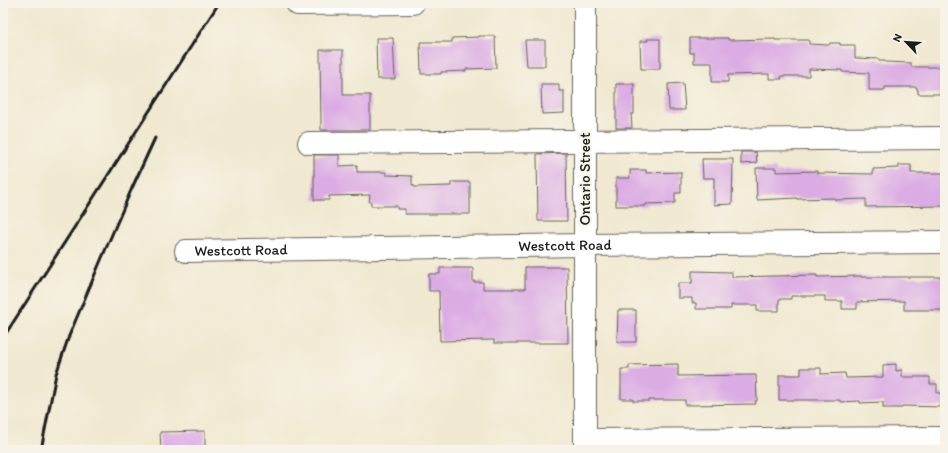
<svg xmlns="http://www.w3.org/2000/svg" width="948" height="453" viewBox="0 0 948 453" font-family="Itim,sans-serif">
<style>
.building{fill:#dbace4}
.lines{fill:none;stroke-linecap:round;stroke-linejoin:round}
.minor-casing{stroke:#66635b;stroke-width:24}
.minor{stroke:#fff;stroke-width:22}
.rail{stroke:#1c1c1c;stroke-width:3}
.labels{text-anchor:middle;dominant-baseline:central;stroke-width:4;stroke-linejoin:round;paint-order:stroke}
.street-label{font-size:15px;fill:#1c1c1c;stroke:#f7f3e8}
</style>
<rect width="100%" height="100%" fill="#f7f3e8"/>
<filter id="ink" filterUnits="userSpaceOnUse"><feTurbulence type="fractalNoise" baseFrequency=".025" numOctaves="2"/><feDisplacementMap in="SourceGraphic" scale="8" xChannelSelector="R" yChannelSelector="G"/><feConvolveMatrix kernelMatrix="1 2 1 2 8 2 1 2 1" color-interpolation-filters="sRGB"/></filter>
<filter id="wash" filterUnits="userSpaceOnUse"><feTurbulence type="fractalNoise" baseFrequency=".012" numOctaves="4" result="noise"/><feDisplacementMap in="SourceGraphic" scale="16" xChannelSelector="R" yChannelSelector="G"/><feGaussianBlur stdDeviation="0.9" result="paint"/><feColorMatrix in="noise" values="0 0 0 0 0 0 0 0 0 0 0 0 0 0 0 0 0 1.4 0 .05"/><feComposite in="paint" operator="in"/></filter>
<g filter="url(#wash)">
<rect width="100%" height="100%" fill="#f0e8d0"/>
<g id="blocks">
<g class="building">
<polygon points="479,36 495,36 496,68 466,69 466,71 441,72 441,74 421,74 420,42 452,42 452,38 479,37"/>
<polygon points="376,38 393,38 395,79 377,79"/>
<polygon points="690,38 728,38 728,40 775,39 775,40 809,40 809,44 829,45 830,43 840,43 840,45 855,45 855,58 879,59 879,61 885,61 885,62 911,63 911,67 945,67 945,94 918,94 918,90 917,90 917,87 885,87 885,90 869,90 869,73 842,72 842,70 809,69 809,76 781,76 782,79 769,79 769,74 728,75 728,82 712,82 712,63 694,63 694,53 690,53"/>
<polygon points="647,39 660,39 660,69 641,69 640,41 648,41"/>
<polygon points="525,40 545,40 545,66 527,66"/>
<polygon points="320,50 343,50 343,95 370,95 370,130 321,130"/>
<polygon points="683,83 685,110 669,110 668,84"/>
<polygon points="541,84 559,84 559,91 564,91 564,113 542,114"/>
<polygon points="616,84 634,84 634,114 631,114 632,128 616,128"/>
<polygon points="741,152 756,152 757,163 741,164"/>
<polygon points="566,153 567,221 538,221 537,154"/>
<polygon points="314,155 339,155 339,166 357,165 357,172 386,172 386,175 412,176 412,185 414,185 414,187 451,186 451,182 470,182 470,214 405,214 405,209 397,209 397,206 371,206 371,202 369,202 370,195 329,196 329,200 314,200"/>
<polygon points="702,159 733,159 732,204 714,205 714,178 703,178"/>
<polygon points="899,165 911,165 911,173 945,173 945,206 866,207 866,199 835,200 835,198 797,199 797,198 757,200 756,168 776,168 776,172 817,171 817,173 873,174 873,169 899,168"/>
<polygon points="630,170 646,170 646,173 681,172 681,193 675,193 675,203 646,204 646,206 616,206 616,178 630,178"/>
<polygon points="525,267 567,267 568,343 494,343 494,340 440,341 439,291 429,291 429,274 440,274 440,268 473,268 473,282 483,282 483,289 525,289"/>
<polygon points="692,271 732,272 732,277 817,275 817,277 861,276 861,277 945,277 945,310 904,310 904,301 857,302 857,309 842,309 842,301 825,301 825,296 791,296 791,299 779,299 779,311 757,311 757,305 731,305 731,309 696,309 696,303 692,303 692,298 678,298 678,283 692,283"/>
<polygon points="618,310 636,310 636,342 617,342"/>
<polygon points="678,364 678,376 756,375 757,401 755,401 756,404 685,405 685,400 649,400 649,401 633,401 633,399 621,399 621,369 629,369 629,365"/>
<polygon points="896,364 896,371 902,370 902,377 930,377 930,384 937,384 937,393 945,393 945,407 902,406 902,408 883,408 883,402 860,403 860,401 840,402 840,400 779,400 779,375 801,375 801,368 821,368 821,374 845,373 846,378 883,377 883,365"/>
<polygon points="205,431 205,450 161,450 160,432"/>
</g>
</g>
</g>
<g filter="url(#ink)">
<use href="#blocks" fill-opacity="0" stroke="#66635b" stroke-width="1"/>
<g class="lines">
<defs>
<g id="minor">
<polyline points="297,3 298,4 413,3"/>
<polyline points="585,3 585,450"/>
<polyline points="309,143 945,138"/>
<path id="s1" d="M 186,251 L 585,245 L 945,242"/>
<polyline points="585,440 945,438"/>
</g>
</defs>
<use href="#minor" class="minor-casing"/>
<use href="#minor" class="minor"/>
<g class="rail">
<polyline points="3,338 219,3"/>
<polyline points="41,450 56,374 69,336 101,260 132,188 155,138"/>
</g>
</g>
</g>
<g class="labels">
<g class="street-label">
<text transform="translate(585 179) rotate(-90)">Ontario Street</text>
<text stroke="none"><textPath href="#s1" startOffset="379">Westcott Road</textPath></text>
<text stroke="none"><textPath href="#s1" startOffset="55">Westcott Road</textPath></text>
</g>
</g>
<rect width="948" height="453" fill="none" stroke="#f7f3e8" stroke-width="16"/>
<g transform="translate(906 42) rotate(295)" stroke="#f7f3e8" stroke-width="3" paint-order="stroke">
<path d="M0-3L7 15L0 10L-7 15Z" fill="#1c1c1c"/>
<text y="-6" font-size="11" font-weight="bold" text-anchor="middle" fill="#1c1c1c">N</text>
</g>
</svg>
